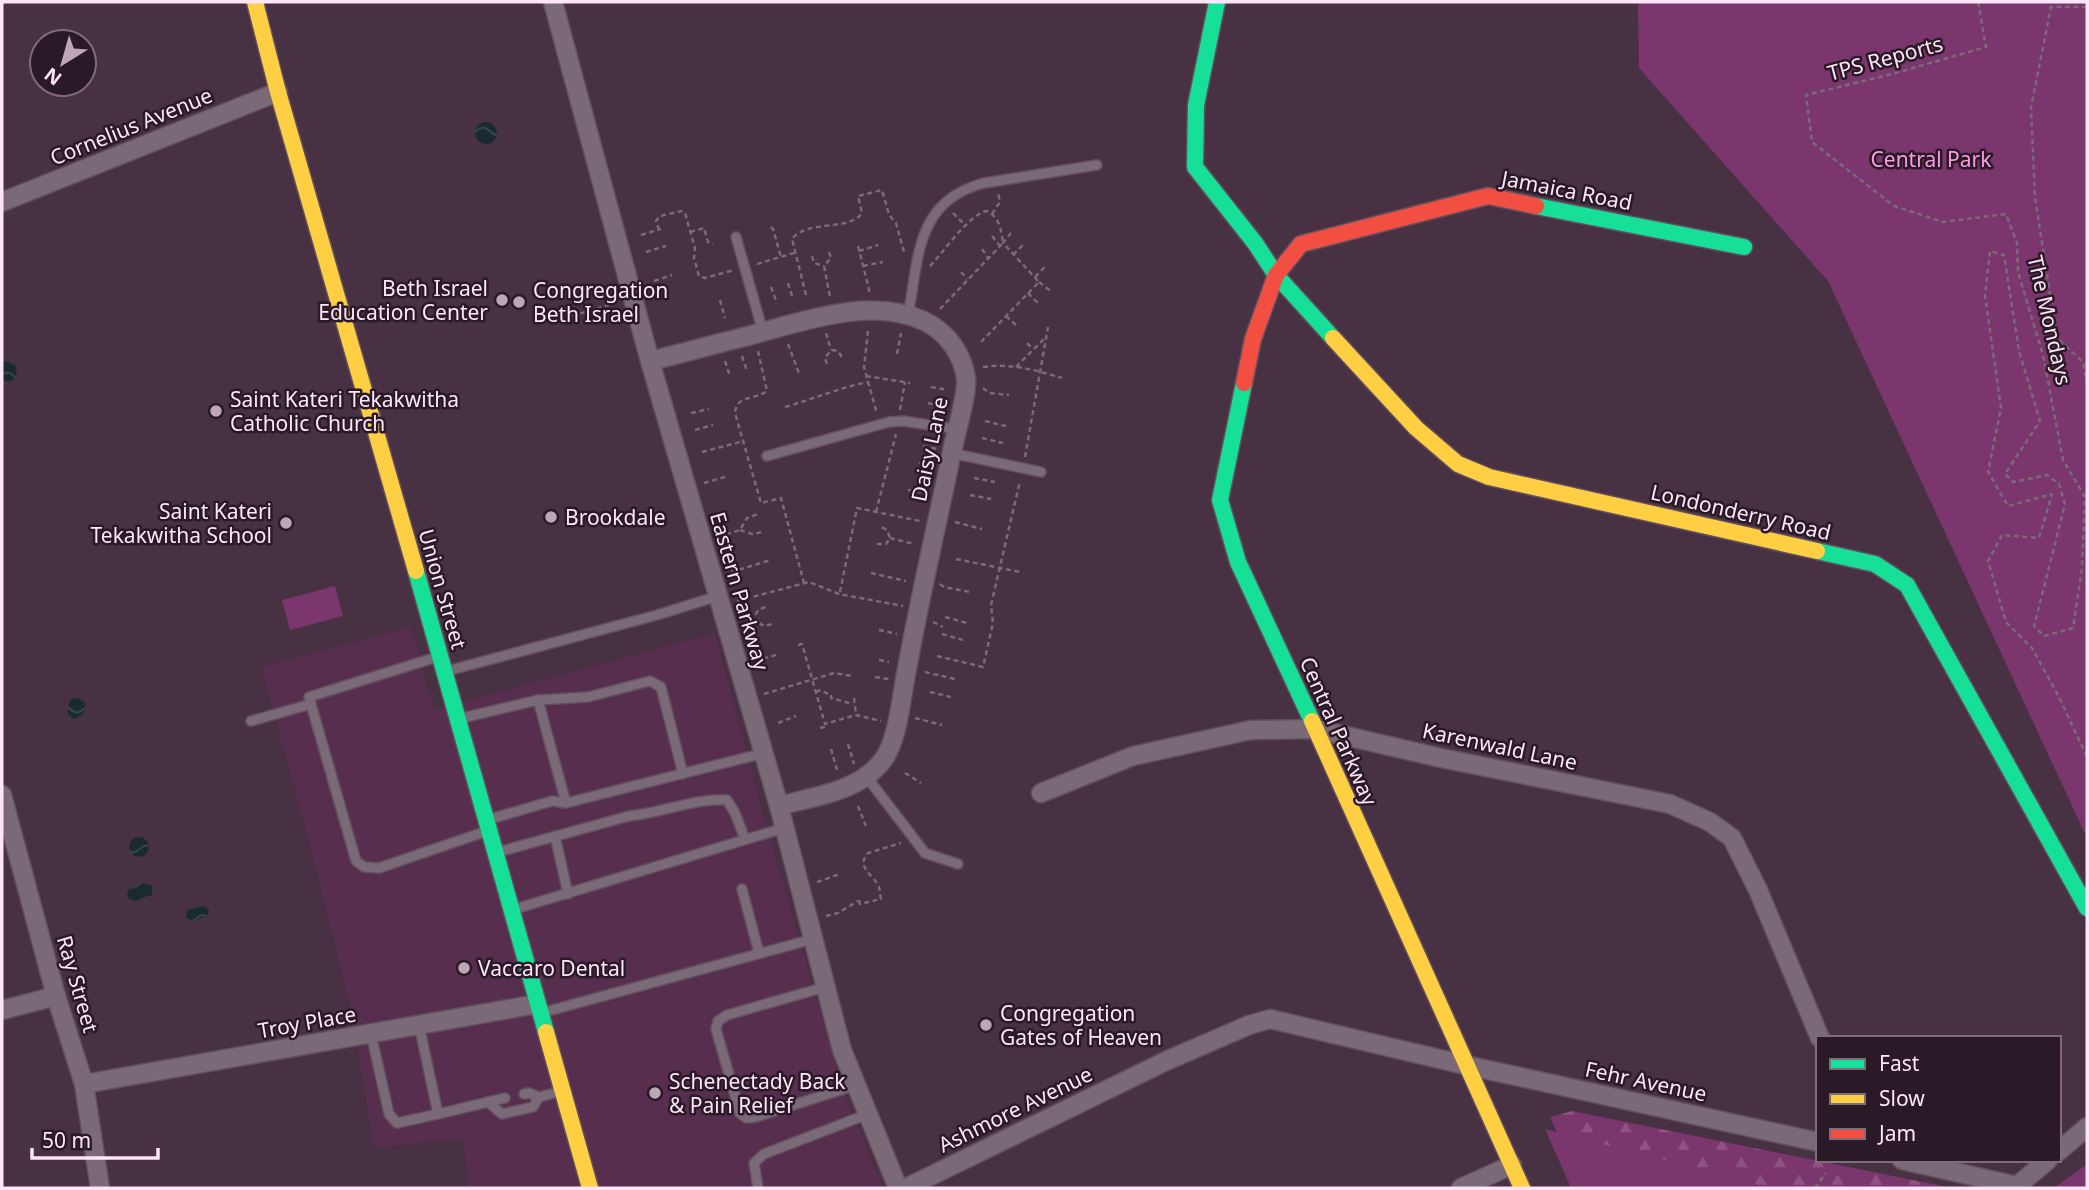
<svg xmlns="http://www.w3.org/2000/svg" width="2089" height="1190" viewBox="0 0 2089 1190" font-family="'Noto Sans',sans-serif">
<style>
.built{fill:#572e4e}
.forest{fill:url(#forest-firs)}
.park{fill:#7a366d}
.water{fill:url(#water-waves)}
.lines{fill:none;stroke-linecap:round;stroke-linejoin:round}
.lane-casing{stroke:#624f5e;stroke-width:12}
.street-casing{stroke:#624f5e;stroke-width:21}
.fast-casing{stroke:#624f5e;stroke-width:19}
.slow-casing{stroke:#624f5e;stroke-width:19}
.jam-casing{stroke:#624f5e;stroke-width:19}
.path{stroke:#7a6a77;stroke-width:2.5;stroke-dasharray:5 3.5;stroke-linecap:butt}
.lane{stroke:#7a6977;stroke-width:9}
.street{stroke:#7a6977;stroke-width:18}
.fast{stroke:#16e098;stroke-width:16}
.slow{stroke:#ffcf43;stroke-width:16}
.jam{stroke:#f24e42;stroke-width:16}
.poi-dot{fill:#bea6b8;stroke:#2a1926;stroke-width:2.5}
.labels{text-anchor:middle;dominant-baseline:central;stroke-width:5;stroke-linejoin:round;paint-order:stroke}
.street-label{font-size:21px;fill:#fee5f7;stroke:#2a1926}
.park-label{font-size:21px;fill:#f99ce4;stroke:#2a1926}
.poi-label{font-size:21px;fill:#fee5f7;stroke:#2a1926;text-anchor:start}
</style>
<defs>
<pattern id="forest-firs" width="22" height="20" patternUnits="userSpaceOnUse" patternTransform="scale(1.75)"><rect width="22" height="20" fill="#7a366d"/><path d="M5 1l3.5 6h-7zM16 11l3.5 6h-7z" fill="#8e5383"/></pattern>
<pattern id="water-waves" width="16" height="10" patternUnits="userSpaceOnUse" patternTransform="scale(1.75)"><rect width="16" height="10" fill="#192b31"/><path d="M0 5q4-4 8 0t8 0" fill="none" stroke="#3c4a50"/></pattern>
</defs>
<rect width="100%" height="100%" fill="#473142"/>
<polygon class="built" points="411,627 434,710 715,633 764,818 838,1072 848,1104 883,1188 469,1188 463,1138 374,1148 353,1019 307,834 261,667"/>
<polygon class="forest" points="1572,1111 1952,1188 1582,1188 1550,1117"/>
<g class="park">
<polygon points="1638,2 2087,2 2087,838 1828,281 1639,68"/>
<polygon points="335,586 343,616 290,630 282,600"/>
<polygon points="1545,1129 1771,1188 1571,1188"/>
<polygon points="2087,1164 2087,1188 2054,1188"/>
</g>
<g class="water">
<circle cx="486" cy="133" r="11"/>
<polygon points="6,361 15,365 17,374 12,381 2,381 2,363"/>
<polygon points="78,698 84,702 86,708 82,715 74,719 68,715 68,706 71,699"/>
<circle cx="139" cy="847" r="10"/>
<polygon points="144,883 152,886 152,895 135,901 129,899 127,894 129,889"/>
<polygon points="203,906 209,910 208,916 193,921 186,918 187,910"/>
</g>
<g class="lines">
<defs>
<g id="lane">
<polyline points="736,237 763,332"/>
<path d="M 908,316 C 919,258 915,201 984,183 L 1097,165"/>
<polyline points="951,453 1041,472"/>
<polyline points="767,456 889,422 903,421 956,429"/>
<polyline points="437,657 309,697 356,861 364,867 379,868 487,831"/>
<polyline points="447,671 657,615 718,596"/>
<polyline points="538,700 566,803"/>
<polyline points="458,719 538,700 588,697 650,681 661,687 683,774"/>
<polyline points="251,721 311,704"/>
<polyline points="866,776 925,853 958,864"/>
<polyline points="487,820 552,801 566,803 764,753"/>
<polyline points="555,836 568,894"/>
<path d="M 498,852 L 629,816 C 662,813 694,798 727,800 L 735,813 L 745,839"/>
<polyline points="742,889 759,953"/>
<polyline points="515,909 784,828"/>
<polyline points="825,987 727,1015 718,1021 716,1029 740,1113 746,1118 756,1117 856,1085"/>
<polyline points="541,1013 813,939"/>
<polyline points="371,1034 389,1114 397,1123 438,1114 419,1025"/>
<polyline points="524,1094 529,1093 539,1097 562,1091"/>
<polyline points="488,1102 502,1114 533,1107 539,1097"/>
<polyline points="438,1114 505,1098"/>
<polyline points="758,1188 754,1163 764,1154 868,1114"/>
</g>
<g id="street">
<polyline points="553,2 650,361 779,806 842,1050 898,1188"/>
<polyline points="2,202 278,92"/>
<path d="M 650,361 C 683,353 715,344 748,336 C 802,322 869,296 924,321 C 947,332 962,353 966,378 C 968,394 954,439 951,456 C 936,529 919,601 906,674 C 901,699 898,740 883,760 C 859,792 815,796 779,806"/>
<polyline points="1041,793 1133,756 1251,730 1316,729 1441,758 1670,804 1710,822 1732,838 1758,890 1820,1038"/>
<polyline points="2,795 56,996 84,1084 100,1188"/>
<polyline points="2,1010 56,996"/>
<polyline points="84,1084 537,1004"/>
<polyline points="2059,1151 2087,1127"/>
<polyline points="1902,1160 2017,1186 2048,1160"/>
<polyline points="906,1188 1166,1061 1249,1025 1270,1019 1465,1065 1818,1142"/>
<polyline points="1461,1188 1512,1165"/>
</g>
<g id="fast">
<polyline points="1217,2 1196,105 1195,167 1255,243 1276,275 1333,338"/>
<polyline points="1536,206 1744,247"/>
<polyline points="1244,383 1220,500 1238,562 1312,721"/>
<polyline points="1817,551 1875,564 1907,585 2087,908"/>
<polyline points="416,571 546,1032"/>
</g>
<g id="slow">
<polyline points="255,2 278,92 416,571"/>
<polyline points="1333,338 1416,428 1458,464 1489,477 1817,551"/>
<polyline points="1312,721 1522,1188"/>
<polyline points="546,1032 590,1188"/>
</g>
<polyline id="jam" points="1244,383 1253,339 1276,275 1301,244 1488,196 1536,206"/>
</defs>
<use href="#lane" class="lane-casing"/>
<use href="#street" class="street-casing"/>
<use href="#fast" class="fast-casing"/>
<use href="#slow" class="slow-casing"/>
<use href="#jam" class="jam-casing"/>
<g class="path">
<polyline points="1978,2 1986,47 1892,74 1806,95 1812,142 1894,206 1943,222 2006,214 2017,243 2018,272 2043,355 2063,460 2085,497 2082,568 2073,628 2044,636 2034,626 2065,504 2059,484 2047,475 2013,482 2005,474 2040,421 2019,351 2004,255 1990,251 1985,296 2001,408 1988,472 2008,506 2052,494 2039,538 2002,535 1988,561 2006,622 2032,648 2059,697 2087,757"/>
<polyline points="2087,7 2051,7 2031,107 2035,198 2057,338 2083,362 2087,385"/>
<polyline points="953,213 965,225"/>
<polyline points="992,214 1000,202 998,192"/>
<polyline points="771,227 773,229 781,257"/>
<polyline points="659,230 656,221 660,216 682,211 685,213 695,248 694,258 699,276 705,278 734,270"/>
<polyline points="690,232 704,228 708,242 713,244"/>
<polyline points="641,235 661,229"/>
<polyline points="992,236 1000,246"/>
<polyline points="858,246 869,289 869,295"/>
<polyline points="982,249 988,258"/>
<polyline points="859,251 878,245"/>
<polyline points="646,252 666,246"/>
<polyline points="829,252 831,258 824,266 830,297"/>
<polyline points="1013,255 1023,245"/>
<polyline points="812,256 814,263 824,266"/>
<polyline points="757,264 794,253"/>
<polyline points="863,266 883,262"/>
<path d="M 930,266 C 943,253 970,213 987,211 C 1000,218 1001,230 1003,243 L 940,309"/>
<polyline points="961,272 967,279"/>
<polyline points="1035,277 1045,267"/>
<polyline points="654,281 672,275"/>
<polyline points="1039,282 1052,292"/>
<polyline points="788,283 793,299"/>
<polyline points="771,287 777,303"/>
<polyline points="1028,293 1040,305"/>
<path d="M 806,295 L 792,239 C 807,219 849,232 862,213 L 858,196 L 882,190 L 889,215 L 896,223 L 904,252"/>
<polyline points="720,300 725,318"/>
<polyline points="572,316 615,303"/>
<polyline points="1006,316 1016,325"/>
<polyline points="868,331 864,367 877,414"/>
<polyline points="826,333 831,350"/>
<polyline points="981,342 1039,282 1003,243 1011,233"/>
<polyline points="1027,343 1033,349"/>
<polyline points="788,344 800,376"/>
<path d="M 758,351 L 767,391 C 755,400 736,395 735,413 L 761,503 L 781,498 L 804,583"/>
<polyline points="897,354 901,333"/>
<polyline points="742,356 747,371"/>
<polyline points="725,361 730,376"/>
<polyline points="827,364 825,358 831,350 838,351 843,359"/>
<path d="M 983,367 C 1010,363 1036,370 1062,378"/>
<polyline points="1016,367 1046,337"/>
<polyline points="866,376 910,383"/>
<polyline points="931,387 948,390"/>
<polyline points="983,388 990,393 1009,395"/>
<polyline points="928,403 945,408"/>
<path d="M 785,407 C 813,399 839,388 868,382"/>
<polyline points="900,410 905,382"/>
<polyline points="691,413 709,409"/>
<polyline points="985,421 1006,426"/>
<polyline points="695,430 713,425"/>
<polyline points="982,438 1003,443"/>
<polyline points="923,446 937,449"/>
<polyline points="702,452 744,441"/>
<polyline points="1025,457 1048,327"/>
<polyline points="919,463 933,466"/>
<polyline points="974,478 995,482"/>
<polyline points="704,483 728,476"/>
<polyline points="908,490 925,492"/>
<polyline points="970,495 991,499"/>
<polyline points="876,512 896,434"/>
<polyline points="955,522 982,529"/>
<polyline points="740,530 752,534 763,532"/>
<polyline points="718,537 740,530 747,518 758,514"/>
<polyline points="890,538 914,544"/>
<polyline points="877,544 886,544 890,538 887,530 881,527"/>
<polyline points="956,559 1020,572"/>
<polyline points="731,572 771,560"/>
<polyline points="871,573 906,581"/>
<polyline points="940,584 944,587 970,592"/>
<polyline points="840,592 857,508 920,521"/>
<polyline points="737,601 809,582 839,594 903,606"/>
<polyline points="945,617 967,623"/>
<polyline points="933,622 943,627"/>
<polyline points="759,623 756,614 758,610 768,606"/>
<polyline points="743,628 759,623 764,626 773,624"/>
<polyline points="879,630 897,634"/>
<polyline points="942,634 963,640"/>
<polyline points="798,645 802,644 825,724 856,715 881,721"/>
<polyline points="937,656 983,667 993,623 991,605 1020,481"/>
<polyline points="879,660 889,662"/>
<polyline points="755,661 779,654"/>
<polyline points="925,672 955,679"/>
<polyline points="875,677 889,679"/>
<polyline points="816,692 821,690 831,696"/>
<polyline points="930,692 951,697"/>
<polyline points="764,694 834,673 852,676"/>
<polyline points="831,695 831,698 853,704"/>
<polyline points="854,698 856,715"/>
<polyline points="915,718 942,725"/>
<polyline points="778,723 796,716"/>
<polyline points="820,728 824,727 825,724"/>
<polyline points="848,744 854,764"/>
<polyline points="831,749 837,770"/>
<polyline points="905,773 921,783"/>
<polyline points="858,806 866,826"/>
<polyline points="817,882 840,874"/>
<path d="M 859,900 L 860,904 L 881,899 C 880,895 880,891 879,887 C 874,875 855,867 868,853 L 901,843"/>
<polyline points="826,916 838,913 858,901"/>
<polyline points="1815,1188 1826,1173"/>
</g>
<use href="#lane" class="lane"/>
<use href="#street" class="street"/>
<use href="#fast" class="fast"/>
<use href="#slow" class="slow"/>
<use href="#jam" class="jam"/>
</g>
<g class="poi-dot">
<circle cx="502" cy="300" r="7"/>
<circle cx="519" cy="302" r="7"/>
<circle cx="216" cy="411" r="7"/>
<circle cx="551" cy="517" r="7"/>
<circle cx="286" cy="523" r="7"/>
<circle cx="464" cy="968" r="7"/>
<circle cx="986" cy="1025" r="7"/>
<circle cx="655" cy="1093" r="7"/>
</g>
<g class="labels">
<g class="street-label">
<text transform="translate(1885 58) rotate(-15)">TPS Reports</text>
<text transform="translate(131 126) rotate(-22)">Cornelius Avenue</text>
<text transform="translate(1567 190) rotate(11)">Jamaica Road</text>
<text transform="translate(2050 320) rotate(77)">The Mondays</text>
<text transform="translate(929 449) rotate(-78)">Daisy Lane</text>
<text transform="translate(1741 512) rotate(13)">Londonderry Road</text>
<text transform="translate(443 589) rotate(74)">Union Street</text>
<text transform="translate(740 591) rotate(74)">Eastern Parkway</text>
<text transform="translate(1339 731) rotate(66)">Central Parkway</text>
<text transform="translate(1500 746) rotate(12)">Karenwald Lane</text>
<text transform="translate(78 984) rotate(74)">Ray Street</text>
<text transform="translate(307 1022) rotate(-10)">Troy Place</text>
<text transform="translate(1646 1081) rotate(12)">Fehr Avenue</text>
<text transform="translate(1015 1109) rotate(-26)">Ashmore Avenue</text>
</g>
<g class="park-label">
<text x="1931" y="159">Central Park</text>
</g>
<g class="poi-label">
<text x="488" y="288" text-anchor="end">Beth Israel<tspan x="488" dy="24">Education Center</tspan></text>
<text x="533" y="290">Congregation<tspan x="533" dy="24">Beth Israel</tspan></text>
<text x="230" y="399">Saint Kateri Tekakwitha<tspan x="230" dy="24">Catholic Church</tspan></text>
<text x="272" y="511" text-anchor="end">Saint Kateri<tspan x="272" dy="24">Tekakwitha School</tspan></text>
<text x="565" y="517">Brookdale</text>
<text x="478" y="968">Vaccaro Dental</text>
<text x="1000" y="1013">Congregation<tspan x="1000" dy="24">Gates of Heaven</tspan></text>
<text x="669" y="1081">Schenectady Back<tspan x="669" dy="24">&amp; Pain Relief</tspan></text>
</g>
</g>
<rect width="2089" height="1190" fill="none" stroke="#fee5f7" stroke-width="7"/>
<rect x="1816" y="1036" width="245" height="126" fill="#2a1926" stroke="#7f6b7a" stroke-width="2"/>
<rect x="1830" y="1059" width="35" height="10" fill="#16e098" stroke="#7f6b7a" stroke-width="2"/>
<text x="1879" y="1071" font-size="21" fill="#fee5f7">Fast</text>
<rect x="1830" y="1094" width="35" height="10" fill="#ffcf43" stroke="#7f6b7a" stroke-width="2"/>
<text x="1879" y="1106" font-size="21" fill="#fee5f7">Slow</text>
<rect x="1830" y="1129" width="35" height="10" fill="#f24e42" stroke="#7f6b7a" stroke-width="2"/>
<text x="1879" y="1141" font-size="21" fill="#fee5f7">Jam</text>
<g transform="translate(63 63) rotate(217)"><circle r="33" fill="#2a1926" stroke="#7f6b7a" stroke-width="2"/>
<path d="M0-5L12 26L0 18L-12 26Z" fill="#bea6b8"/>
<text y="-10" font-size="19" font-weight="bold" text-anchor="middle" fill="#fee5f7">N</text>
</g>
<path d="M32 1148v10h126v-10" fill="none" stroke="#fee5f7" stroke-width="3.5"/>
<text x="42" y="1148" font-size="21" fill="#fee5f7" stroke="#2a1926" stroke-width="5" paint-order="stroke">50 m</text>
</svg>
